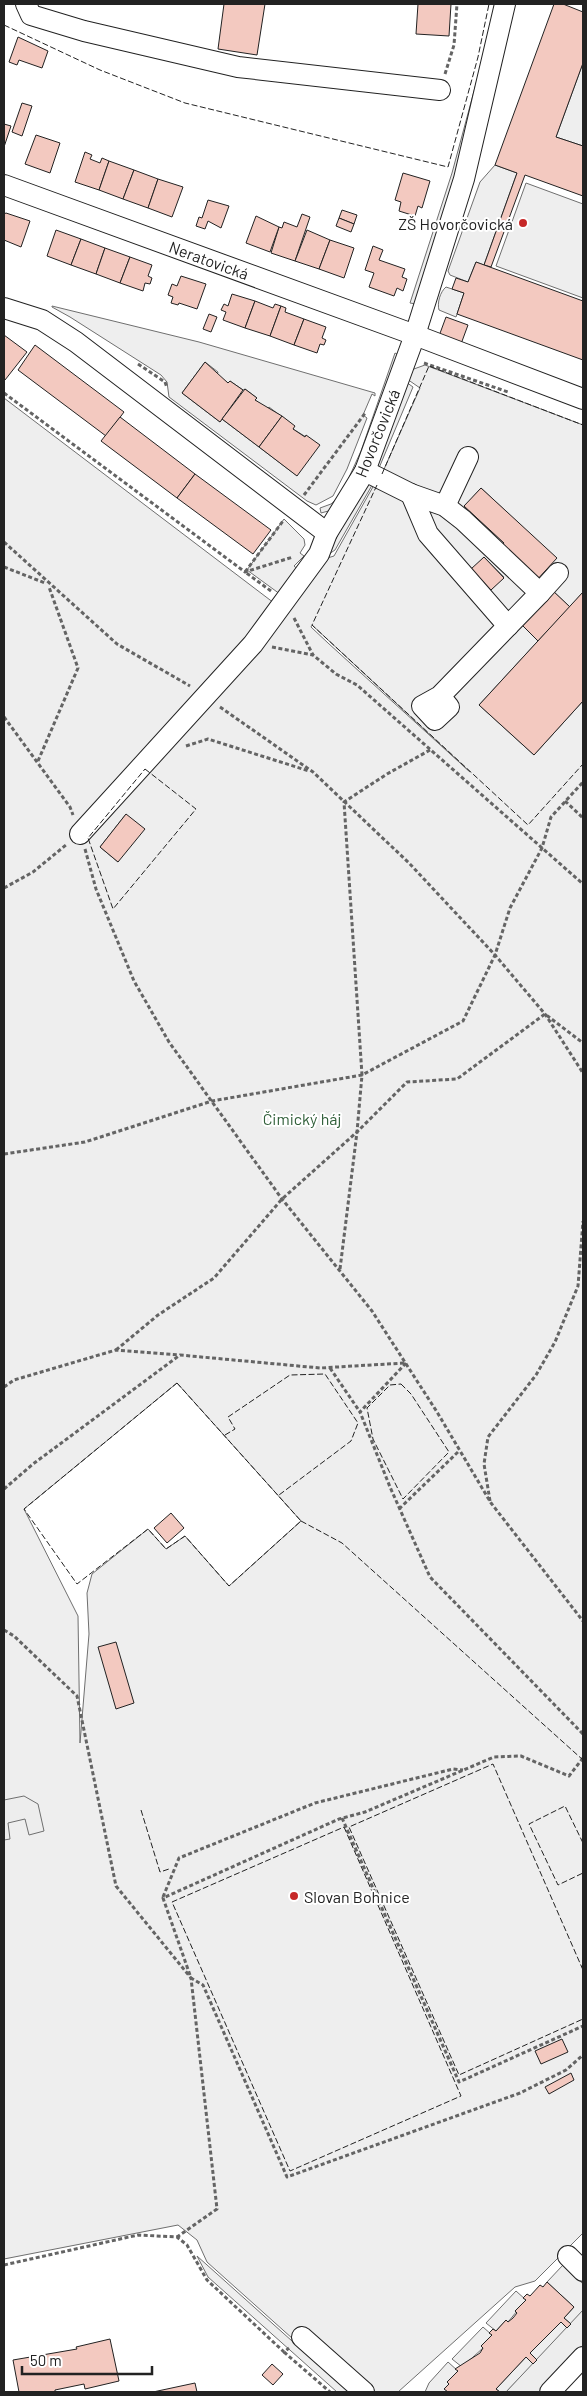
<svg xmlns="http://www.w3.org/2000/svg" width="587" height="2396" viewBox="0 0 587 2396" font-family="Barlow,sans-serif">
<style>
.green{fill:#eee;stroke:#6f6f6f;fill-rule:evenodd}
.parking{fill:#ededed;stroke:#6f6f6f}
.building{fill:#f3c9c0;stroke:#222}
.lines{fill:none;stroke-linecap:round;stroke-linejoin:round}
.minor-casing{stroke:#222;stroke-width:22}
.path{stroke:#646464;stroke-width:3;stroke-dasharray:4 2.5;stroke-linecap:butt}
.minor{stroke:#fff;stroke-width:20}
.fence{stroke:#222;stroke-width:1;stroke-dasharray:6 2.5;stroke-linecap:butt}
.poi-dot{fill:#c62828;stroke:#fff;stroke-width:2}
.labels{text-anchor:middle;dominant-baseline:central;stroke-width:4;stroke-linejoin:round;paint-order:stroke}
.poi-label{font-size:16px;fill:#222;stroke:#fff;text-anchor:end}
.street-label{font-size:16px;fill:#222;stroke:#fff}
.park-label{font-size:16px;fill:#2f5e38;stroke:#fff}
</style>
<rect width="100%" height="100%" fill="#fff"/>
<g class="green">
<polygon points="583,63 583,146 556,137"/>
<polygon points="495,165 517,173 484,265 476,262 468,282 450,275 448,271 480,182"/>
<polygon points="526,183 583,204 583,298 496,266"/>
<path d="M 446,287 L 464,293 L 456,317 L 439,310 C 437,303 440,292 446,287 Z"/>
<path d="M 52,306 L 199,342 L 375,393 L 375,396 L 372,394 L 363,415 L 367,418 L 347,469 L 333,496 L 316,505 L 307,501 L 169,397 L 167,382 L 161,375 L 70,317 L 52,307 ZM 205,362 L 218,372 L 217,375 L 228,383 L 230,381 L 243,390 L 245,389 L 257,398 L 255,400 L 267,409 L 269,407 L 294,426 L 293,429 L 319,445 L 296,475 L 222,419 L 220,422 L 182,393 Z"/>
<path d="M 425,365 L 583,425 L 583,592 L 570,607 L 552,590 L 521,624 L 538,641 L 479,705 L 534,755 L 583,701 L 583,2233 L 535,2281 L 515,2287 L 398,2392 L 372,2392 L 293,2339 L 207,2262 L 197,2240 L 178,2225 L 4,2259 L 4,398 L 274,603 L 225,665 L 239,674 L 324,559 L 334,556 L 374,485 L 377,485 L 420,388 L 407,379 L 411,370 ZM 481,488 L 556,558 L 504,543 L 464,507 ZM 484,557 L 504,577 L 491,590 L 472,570 ZM 312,625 L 470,772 L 328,643 L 311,627 ZM 126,814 L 118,862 L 100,847 ZM 177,1383 L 301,1521 L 229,1586 L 185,1536 L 166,1549 L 148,1529 L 92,1574 L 87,1593 L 89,1634 L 80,1743 L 78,1616 L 24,1509 Z"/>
<polygon points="284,519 304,539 305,545 300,553 304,556 294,566 302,573 284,597 247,570"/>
<polygon points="197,2256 349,2392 337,2392 208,2277"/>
<polygon points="563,2265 583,2284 583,2311 571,2324 564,2318 574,2307 547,2282"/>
<polygon points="516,2291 526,2300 508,2322 506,2320 496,2331 486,2323"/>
<polygon points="561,2322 567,2328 537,2360 530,2353"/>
<polygon points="483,2327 492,2335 481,2346 483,2348 462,2367 452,2359"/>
<polygon points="526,2357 533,2364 506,2392 500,2392 496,2389"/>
<polygon points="448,2362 458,2371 447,2382 449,2384 445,2389 448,2392 425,2392 429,2383"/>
</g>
<g class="parking">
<polygon points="488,39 457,180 416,304 410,303 452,173"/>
<polygon points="395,353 399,355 366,454 332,510 321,513 320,508 331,504 341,495 361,451"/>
<polygon points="406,382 413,387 371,487 335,550 326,556 366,484"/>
<polygon points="24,1796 38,1804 44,1831 29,1835 25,1819 8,1823 10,1839 4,1840 4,1800"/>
<polygon points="583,2310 583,2360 550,2392 506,2392"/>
</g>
<g class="building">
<polygon points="224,4 265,4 257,55 218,49"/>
<polygon points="418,4 451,4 449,36 416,34"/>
<polygon points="554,4 563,4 583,12 583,63 556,137 583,146 583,196 525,175 491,267 484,265 517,173 495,165"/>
<polygon points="18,37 48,51 42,68 19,60 17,65 9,62"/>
<polygon points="22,103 32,106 22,136 12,132"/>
<polygon points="4,124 11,126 4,147"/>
<polygon points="36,135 60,143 50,173 25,164"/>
<polygon points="85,152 92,155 90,159 100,163 102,158 109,161 99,190 75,182"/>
<polygon points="109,161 134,170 123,199 99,190"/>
<polygon points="134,170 158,179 148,208 123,199"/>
<polygon points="403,173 430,181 422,208 418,206 415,216 399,211 401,202 395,200"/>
<polygon points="158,179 183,187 172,217 148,208"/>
<polygon points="208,200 229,206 221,228 208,221 205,229 196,226 199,217 202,218"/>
<polygon points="342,210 357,215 354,224 339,218"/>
<polygon points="6,213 30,221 21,247 4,240 4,214"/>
<polygon points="302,214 310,217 295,261 271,253 279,227 282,228 284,222 297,227"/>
<polygon points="256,216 279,227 270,252 246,243"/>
<polygon points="339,218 354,224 351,232 336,226"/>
<polygon points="56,230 81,239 71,265 47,256"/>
<polygon points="307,230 330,240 319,269 295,261"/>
<polygon points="81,239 105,248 96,274 71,265"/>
<polygon points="330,240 354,248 344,278 319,269"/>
<polygon points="373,246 383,250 379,260 405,269 402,277 407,279 403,291 397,288 394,296 369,287 374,273 365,270"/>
<polygon points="105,248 130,257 120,283 96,274"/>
<polygon points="130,257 152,265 148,276 152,278 150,284 145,283 143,291 120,283"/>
<polygon points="476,262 583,301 583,360 457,314 464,293 452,289 456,278 468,282"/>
<polygon points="181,276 206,284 197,309 179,303 178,305 171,303 173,297 168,295 172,284 177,286"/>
<polygon points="232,294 255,301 245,328 223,320 226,312 221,310 224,304 228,306"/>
<polygon points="255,301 273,308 275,304 281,306 270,336 245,328"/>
<polygon points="281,306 286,308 285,312 304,319 294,345 270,336"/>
<polygon points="209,314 217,317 211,332 203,329"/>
<polygon points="446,317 468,325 461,344 439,336"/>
<polygon points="304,319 326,327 322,338 326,340 324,345 320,344 317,353 294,345"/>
<polygon points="4,335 27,352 5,380 4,379"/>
<polygon points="35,345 124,412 106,436 18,370"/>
<polygon points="205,362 228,383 230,381 243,390 220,422 182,393"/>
<polygon points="245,389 257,398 255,400 282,416 259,447 222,419"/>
<polygon points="282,416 295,426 293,429 305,437 306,435 320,445 297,476 259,447"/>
<polygon points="120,417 195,474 177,498 101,441"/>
<polygon points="195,474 271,530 253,554 177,498"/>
<polygon points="481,488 557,558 535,582 499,549 504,543 464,506"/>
<polygon points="484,557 504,578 491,590 471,569"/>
<polygon points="552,590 570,607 538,641 521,624"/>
<polygon points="583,592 583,701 534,755 479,705"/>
<polygon points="126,814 145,829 118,862 100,847"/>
<polygon points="171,1513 184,1528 167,1543 154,1528"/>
<polygon points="116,1642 134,1703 116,1709 98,1647"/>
<polygon points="562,2039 568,2052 541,2064 535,2051"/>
<polygon points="571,2073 574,2080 549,2094 545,2087"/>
<polygon points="547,2282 574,2307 564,2318 571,2324 567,2328 561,2322 530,2353 537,2360 533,2364 526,2357 496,2389 500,2392 448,2392 444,2389 449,2384 447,2382 458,2371 455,2369 480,2353 483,2348 481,2346 492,2335 489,2333 493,2329 496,2331 506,2320 508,2322 513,2318 517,2313 515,2311 526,2300 523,2298 527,2294 530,2296 540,2285 543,2287"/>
<polygon points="110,2339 119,2381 85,2389 84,2384 55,2390 55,2392 19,2392 13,2360 77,2349 76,2347"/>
<polygon points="272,2364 283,2374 273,2385 262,2375"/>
<polygon points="195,2383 197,2392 153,2392"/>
</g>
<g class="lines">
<defs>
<g id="minor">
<polyline points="26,4 31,15 84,31 238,67 440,90"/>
<polyline points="4,185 415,335 583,399"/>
<polyline points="4,308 42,320 76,342 327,533"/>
<polyline points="365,471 411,494 445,506 463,520 540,593 558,573"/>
<polyline points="411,494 428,534 508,626"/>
<polyline points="445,506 468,457"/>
<polyline points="440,696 449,707 435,720 422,706 440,696 540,593"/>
<polyline points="80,834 253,644 319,554 327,533 365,471 415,335 464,179 505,4"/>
<polyline points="568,2256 583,2271"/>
<polyline points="302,2337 364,2392"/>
<polyline points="550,2392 583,2357"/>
</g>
</defs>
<use href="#minor" class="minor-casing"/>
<g class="path">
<polyline points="445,74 454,45 457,4"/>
<polyline points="424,363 508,392"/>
<polyline points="138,364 165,382 167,388"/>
<polyline points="4,393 245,572 293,557"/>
<polyline points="304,495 366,412"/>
<polyline points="4,542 117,644 190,686"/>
<polyline points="4,567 45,583"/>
<polyline points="271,591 245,572 283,521"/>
<polyline points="294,618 313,655"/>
<polyline points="272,647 313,655 336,674 357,685 583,884"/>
<polyline points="220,707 313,772 409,863 495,955 545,1014 583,1073"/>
<polyline points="4,717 70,807 73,815"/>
<polyline points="186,746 208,739 309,771"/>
<polyline points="38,761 78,668 49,587"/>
<polyline points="565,801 583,818"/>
<polyline points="85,849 96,889 134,981 169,1042 282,1199 372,1311 437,1412 491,1503 583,1621"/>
<polyline points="4,888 33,872 66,845"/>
<polyline points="4,1154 85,1142 212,1101 362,1075 463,1021 495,955 510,908 542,848 551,817 583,782"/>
<polyline points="340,1269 357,1132 362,1075 344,802 387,774 430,750"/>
<polyline points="116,1350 158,1315 214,1278 282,1199 357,1132 407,1082 457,1079 545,1014 583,1043"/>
<polyline points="406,1363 360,1412 390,1487 430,1577 583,1734"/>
<polyline points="330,1368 360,1412"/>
<polyline points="4,1387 14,1380 116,1350 179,1355"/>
<polyline points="4,1489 33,1464 180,1355 320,1368 405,1363"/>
<polyline points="490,1501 484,1464 488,1437 536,1375 555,1342 578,1286 583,1221"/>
<polyline points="399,1509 459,1451"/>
<polyline points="4,1630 14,1636 77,1696 116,1886 191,1978 217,2209 177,2237"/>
<polyline points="583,1758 569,1776 521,1756 494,1757 365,1812 339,1819 163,1898 191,1978 203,1985 287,2177 520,2093 566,2070 583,2055"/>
<polyline points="342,1818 459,2082 583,2026"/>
<polyline points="163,1897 179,1858 315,1803 453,1769 463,1770"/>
<polyline points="4,2265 138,2235 177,2237 187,2245 207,2280 284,2352 289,2348"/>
<polyline points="284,2352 330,2392"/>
</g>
<use href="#minor" class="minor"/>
<g class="fence">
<polyline points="4,25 100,70 185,103 448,167 478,57 489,4"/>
<polyline points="382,474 429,366 583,425"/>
<polyline points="377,485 312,625 528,825 583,764"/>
<polygon points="145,769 196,809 113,909 88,838"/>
<polygon points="177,1383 301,1521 229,1586 185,1536 166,1549 148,1529 77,1584 24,1509"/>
<polygon points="401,1384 411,1394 449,1452 403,1499 373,1439 367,1408 390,1385"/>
<polyline points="225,1435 235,1429 228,1417 290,1375 325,1374 358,1423 351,1441 279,1495"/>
<polyline points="301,1521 342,1543 583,1760"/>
<polyline points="141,1810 160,1872 169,1869"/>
<polygon points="344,1827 461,2096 290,2171 172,1902"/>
<polyline points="583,1843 565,1806 529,1824 558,1885 583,1873"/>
<polyline points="583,1970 493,1764 349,1827 459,2075 583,2019"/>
</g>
</g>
<g class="poi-dot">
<circle cx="523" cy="223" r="5"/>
<circle cx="294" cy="1896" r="5"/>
</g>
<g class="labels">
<g class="poi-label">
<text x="513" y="223">ZŠ Hovorčovická</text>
<text x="304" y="1896" text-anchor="start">Slovan Bohnice</text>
</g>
<g class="street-label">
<text transform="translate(209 260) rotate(20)">Neratovická</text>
<text transform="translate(377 433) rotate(-68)">Hovorčovická</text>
</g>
<g class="park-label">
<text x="302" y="1118">Čimický háj</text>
</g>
</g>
<rect width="587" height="2396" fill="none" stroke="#222222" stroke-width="10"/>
<path d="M22 2366v8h130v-8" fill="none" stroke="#222222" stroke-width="2.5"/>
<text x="30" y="2366" font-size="15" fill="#222222" stroke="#ffffff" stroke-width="4" paint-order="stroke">50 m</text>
</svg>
